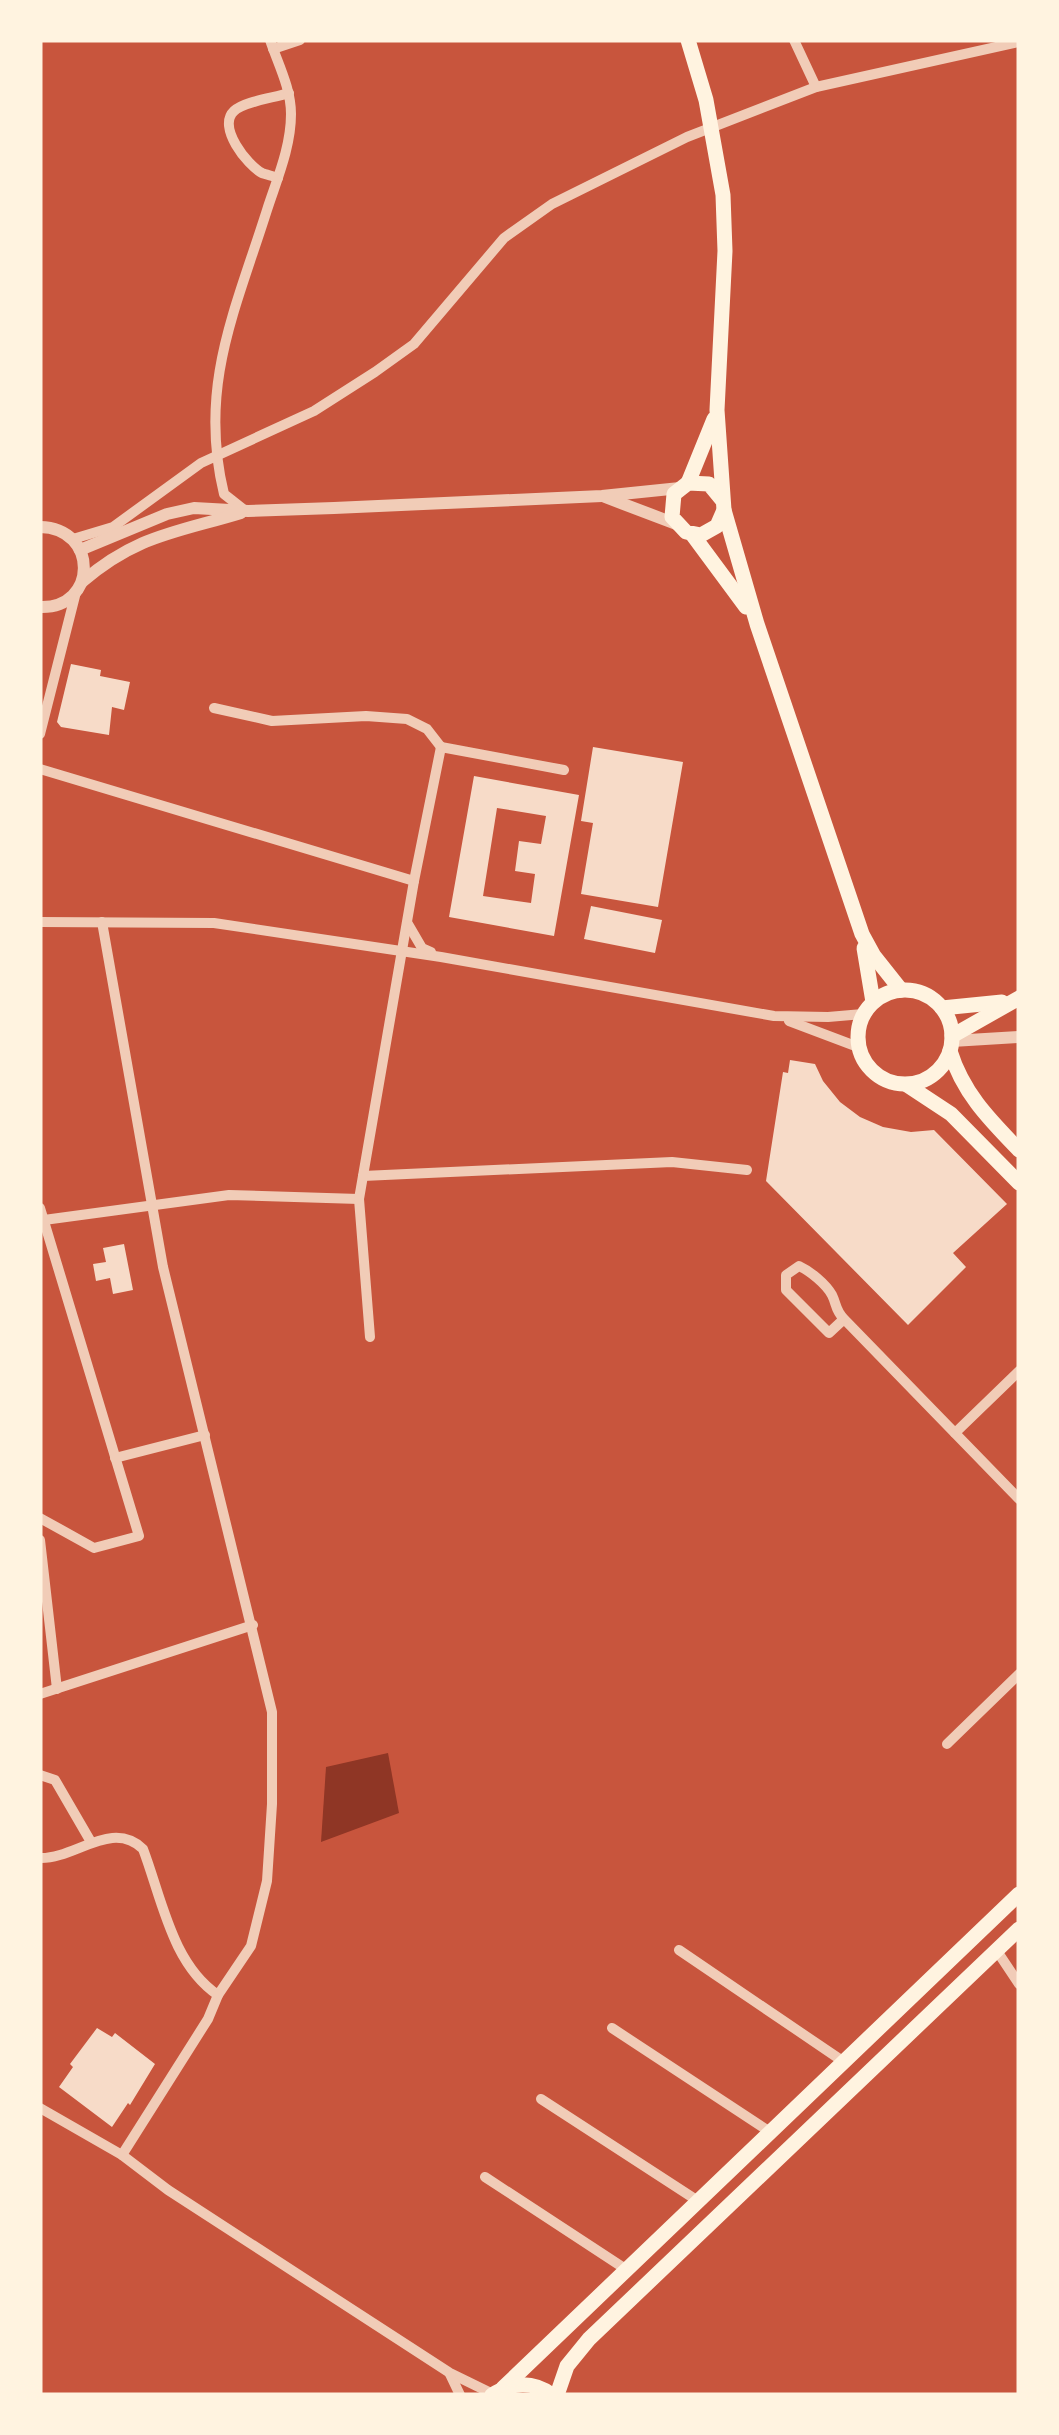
<svg xmlns="http://www.w3.org/2000/svg" width="1059" height="2435" viewBox="0 0 1059 2435" font-family="Georgia,serif">
<style>
.water{fill:#8f3625}
.building{fill:#f7dbc8;fill-rule:evenodd}
.lines{fill:none;stroke-linecap:round;stroke-linejoin:round}
.minor{stroke:#f1ccb7;stroke-width:10}
.tertiary{stroke:#f1ccb7;stroke-width:12}
.secondary{stroke:#fff3e0;stroke-width:15}
</style>
<rect width="100%" height="100%" fill="#c8553d"/>
<polygon class="water" points="388,1753 399,1813 321,1842 326,1767"/>
<g class="building">
<polygon points="71,664 101,670 100,676 130,682 124,710 112,707 109,735 61,727 57,722"/>
<polygon points="593,747 683,762 658,907 581,894 593,823 581,821"/>
<path d="M 474,776 L 579,795 L 554,936 L 449,917 ZM 497,808 L 546,816 L 541,844 L 519,841 L 515,871 L 535,874 L 531,903 L 483,896 Z"/>
<polygon points="591,906 662,920 655,953 584,939"/>
<polygon points="790,1060 815,1064 823,1081 840,1102 860,1117 883,1127 911,1132 934,1130 1007,1204 953,1253 966,1267 908,1325 766,1181 783,1072 788,1073"/>
<polygon points="124,1244 133,1290 113,1294 110,1278 96,1281 93,1264 106,1262 103,1248"/>
<polygon points="97,2028 112,2037 115,2033 155,2064 130,2105 128,2103 112,2127 59,2087 73,2067 70,2064"/>
</g>
<g class="lines">
<g class="minor">
<polyline points="794,40 816,87"/>
<polyline points="273,49 300,40"/>
<path d="M 278,178 C 276,177 264,174 262,173 C 247,165 217,127 234,111 C 245,101 274,98 289,93"/>
<path d="M 243,509 L 224,494 C 198,387 235,311 267,210 C 277,179 291,147 291,114 C 291,88 278,64 270,40"/>
<polyline points="73,539 113,527 201,463 314,411 375,372 414,344 504,238 552,204 687,137 816,87 1019,42"/>
<polyline points="214,708 272,721 366,716 407,719 427,729 441,747"/>
<polyline points="40,734 76,592"/>
<polyline points="441,747 564,770"/>
<polyline points="40,769 414,881"/>
<polyline points="40,922 214,923 441,957 774,1016 828,1017 863,1014"/>
<polyline points="102,922 163,1267 272,1712 272,1804 267,1881 251,1946 218,1995 208,2019 122,2155"/>
<polyline points="408,924 422,948 431,952"/>
<polyline points="789,1021 858,1047"/>
<polyline points="363,1176 672,1162 747,1170"/>
<polyline points="40,1208 139,1536 94,1548 40,1518"/>
<polyline points="44,1220 229,1195 359,1199"/>
<path d="M 844,1319 L 829,1333 L 786,1290 L 786,1275 L 799,1266 C 810,1271 826,1284 832,1295 C 837,1305 835,1310 844,1319 L 1019,1499"/>
<polyline points="370,1337 359,1199 414,881 441,747"/>
<polyline points="955,1433 1019,1371"/>
<polyline points="115,1458 205,1435"/>
<polyline points="40,1540 57,1689"/>
<polyline points="40,1694 253,1625"/>
<polyline points="947,1744 1019,1674"/>
<polyline points="40,1775 55,1780 91,1842"/>
<path d="M 40,1858 C 75,1859 112,1819 143,1849 C 162,1899 172,1964 218,1995"/>
<polyline points="679,1950 844,2062"/>
<polyline points="997,1951 1019,1984"/>
<polyline points="612,2028 770,2132"/>
<polyline points="541,2099 698,2201"/>
<polyline points="40,2108 122,2155 168,2190 450,2373 493,2394"/>
<polyline points="485,2177 627,2270"/>
<polyline points="450,2374 460,2395"/>
</g>
<g class="tertiary">
<polyline points="605,497 676,524"/>
<path d="M 40,527 C 99,528 98,609 40,607"/>
<polyline points="80,550 167,514 194,508 248,511 334,508 602,496 680,488"/>
<path d="M 82,582 C 137,535 175,533 241,513"/>
<polyline points="952,1041 1019,1037"/>
</g>
<g class="secondary">
<polyline points="688,40 706,100 723,195 725,251 717,410 724,510 717,526 701,535 686,532 672,517 674,494 688,483 709,484 723,501"/>
<polyline points="688,483 714,419"/>
<polyline points="724,510 757,624 862,934 874,956 901,990"/>
<polyline points="692,534 746,607"/>
<polyline points="864,948 873,1002"/>
<circle cx="905" cy="1037" r="47"/>
<polyline points="942,1008 1002,1002"/>
<polyline points="952,1036 1019,998"/>
<path d="M 950,1051 C 963,1093 989,1119 1019,1150"/>
<polyline points="907,1085 951,1114 1019,1183"/>
<polyline points="503,2388 1019,1894"/>
<path d="M 492,2395 C 512,2382 533,2381 552,2395"/>
<polyline points="557,2395 567,2366 589,2339 1019,1929"/>
</g>
</g>
<rect width="1059" height="2435" fill="none" stroke="#fff3e0" stroke-width="85"/>
</svg>
